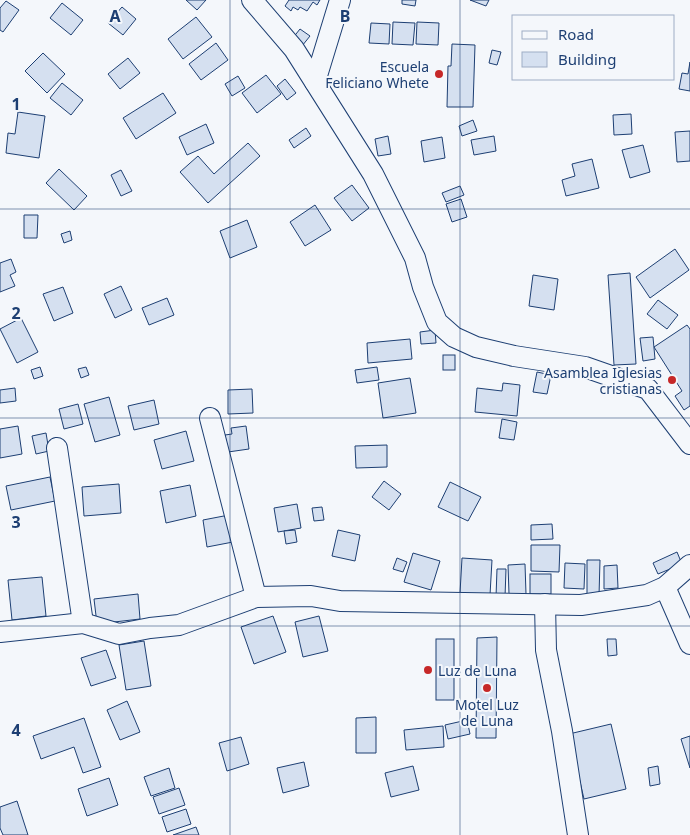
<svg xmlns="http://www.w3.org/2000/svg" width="690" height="835" viewBox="0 0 690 835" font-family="'Noto Sans',sans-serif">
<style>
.building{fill:#d5e0f0;stroke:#1d3f73}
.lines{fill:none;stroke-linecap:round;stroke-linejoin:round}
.minor-casing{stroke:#1d3f73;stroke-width:22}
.minor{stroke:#f4f7fb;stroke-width:20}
.grid{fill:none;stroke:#1d3f73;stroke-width:1;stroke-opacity:0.55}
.poi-dot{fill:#c62828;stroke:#f4f7fb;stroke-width:2}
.labels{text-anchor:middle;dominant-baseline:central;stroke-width:4;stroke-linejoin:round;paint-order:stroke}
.poi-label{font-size:14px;fill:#1d3f73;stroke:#f4f7fb;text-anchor:end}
.grid-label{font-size:16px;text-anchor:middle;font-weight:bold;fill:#1d3f73;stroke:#f4f7fb;stroke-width:4;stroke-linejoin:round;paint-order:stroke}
</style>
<rect width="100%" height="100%" fill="#f4f7fb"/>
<g class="building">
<polygon points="186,0 206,0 197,10"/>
<polygon points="289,0 320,0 317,5 313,2 307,11 300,7 298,10 293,7 291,11 285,6"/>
<polygon points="402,0 416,0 415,6 402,4"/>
<polygon points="470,0 489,0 486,6"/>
<polygon points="6,1 19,10 3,32 0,30 0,8"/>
<polygon points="62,3 83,20 71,35 50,18"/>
<polygon points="122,7 136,19 123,35 108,23"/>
<polygon points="196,17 212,37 183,59 168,39"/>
<polygon points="393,22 415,23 413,45 392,44"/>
<polygon points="417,22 439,23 438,45 416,44"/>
<polygon points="371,23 390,24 389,44 369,43"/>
<polygon points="300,29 310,36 302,46 292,39"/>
<polygon points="216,43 228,60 201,80 189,64"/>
<polygon points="452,44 475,45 473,107 447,107 448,66 451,66"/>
<polygon points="492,50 501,52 497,65 489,63"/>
<polygon points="43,53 65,74 47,93 25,71"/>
<polygon points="128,58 140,73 120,89 108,74"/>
<polygon points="690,62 690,91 679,89 682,73 688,74"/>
<polygon points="266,75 281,94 257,113 242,93"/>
<polygon points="238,76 245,88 232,96 225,84"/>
<polygon points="285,79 296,93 287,100 277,86"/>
<polygon points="62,83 83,100 71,115 50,98"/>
<polygon points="163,93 176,113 136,139 123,118"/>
<polygon points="18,112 45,116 39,158 6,153 8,133 15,134"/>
<polygon points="631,114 632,134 614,135 613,115"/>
<polygon points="473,120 477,131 462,136 459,126"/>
<polygon points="206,124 214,143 187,155 179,137"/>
<polygon points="306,128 311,136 294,148 289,140"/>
<polygon points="690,131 690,161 677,162 675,132"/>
<polygon points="388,136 391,154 378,156 375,139"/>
<polygon points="494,136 496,151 474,155 471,140"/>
<polygon points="442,137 445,158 424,162 421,141"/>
<polygon points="248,143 260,156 208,203 180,172 198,156 214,174"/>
<polygon points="643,145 650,172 630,178 622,150"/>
<polygon points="592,159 599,188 566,196 562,180 575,176 572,164"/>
<polygon points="59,169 87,196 74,210 46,183"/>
<polygon points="121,170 132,191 121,196 111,175"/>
<polygon points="352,185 369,208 352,221 334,198"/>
<polygon points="460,186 464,195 446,202 442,193"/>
<polygon points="461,199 467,217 452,222 446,204"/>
<polygon points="315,205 331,230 305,246 290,222"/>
<polygon points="24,215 38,215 37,238 24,238"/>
<polygon points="247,220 257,247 230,258 220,231"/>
<polygon points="70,231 72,240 64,243 61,234"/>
<polygon points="675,249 689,270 650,298 636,277"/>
<polygon points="11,259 16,272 10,275 15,286 0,292 0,263"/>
<polygon points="630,273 636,364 614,365 608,275"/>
<polygon points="533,275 558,279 554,310 529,306"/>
<polygon points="121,286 132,310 115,318 104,294"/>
<polygon points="63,287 73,313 54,321 43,294"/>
<polygon points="167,298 174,315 149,325 142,308"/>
<polygon points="658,300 678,315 667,329 647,314"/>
<polygon points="21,318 38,352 17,363 0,329"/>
<polygon points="687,325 690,329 690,406 684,410 675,396 682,391 654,347"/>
<polygon points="435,330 436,343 421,344 420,332"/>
<polygon points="653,337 655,359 643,361 640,338"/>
<polygon points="410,339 412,359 368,363 367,343"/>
<rect x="443" y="355" width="12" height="15"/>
<polygon points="40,367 43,376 34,379 31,370"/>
<polygon points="86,367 89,375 81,378 78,369"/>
<polygon points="377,367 379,380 357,383 355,370"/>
<polygon points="537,372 551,375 547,394 533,392"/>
<polygon points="410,378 416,413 383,418 378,383"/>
<polygon points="503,383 520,385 517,416 475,412 477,388 502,391"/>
<polygon points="15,388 16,401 0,403 0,390"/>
<polygon points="252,389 253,413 228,414 228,390"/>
<polygon points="109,397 120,435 95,442 84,404"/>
<polygon points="154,400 159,424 134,430 128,406"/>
<polygon points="78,404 83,424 64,429 59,409"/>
<polygon points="502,419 517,422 514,440 499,438"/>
<polygon points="18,426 22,454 0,458 0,429"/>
<polygon points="246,426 249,449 228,452 225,435 232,434 231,428"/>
<polygon points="186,431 194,461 162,469 154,440"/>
<polygon points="46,433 49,451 36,454 32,436"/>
<polygon points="387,445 387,467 356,468 355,446"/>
<polygon points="50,477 55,501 11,510 6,486"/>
<polygon points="384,481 401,494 389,510 372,497"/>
<polygon points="450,482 481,497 468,521 438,507"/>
<polygon points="119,484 121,513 84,516 82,487"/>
<polygon points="190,485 196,516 166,523 160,491"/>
<polygon points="297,504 301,528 278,532 274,508"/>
<polygon points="322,507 324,520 314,521 312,508"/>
<polygon points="229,515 233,542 207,547 203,520"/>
<polygon points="552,524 553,539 531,540 531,525"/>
<polygon points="295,530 297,542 286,544 284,531"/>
<polygon points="338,530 360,535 355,561 332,556"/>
<polygon points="531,545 560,545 559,572 531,571"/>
<polygon points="677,552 682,564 658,574 653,563"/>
<polygon points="413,553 440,561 431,590 404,582"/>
<polygon points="397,558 407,562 403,572 393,569"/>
<polygon points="462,558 492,560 490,595 460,593"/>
<polygon points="587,560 600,560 599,596 587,596"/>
<polygon points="565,563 585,564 584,589 564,588"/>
<polygon points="525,564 526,594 509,594 508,565"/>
<polygon points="617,565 618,588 604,589 604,566"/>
<polygon points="497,569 506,569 505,597 496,597"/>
<rect x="530" y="574" width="21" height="20"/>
<polygon points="42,577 46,616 12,620 8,580"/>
<polygon points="138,594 140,619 97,624 94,599"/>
<polygon points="273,616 286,652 254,664 241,627"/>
<polygon points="319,616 328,651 303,657 295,622"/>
<polygon points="497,637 496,738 476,738 477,638"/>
<rect x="436" y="639" width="18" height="61"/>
<polygon points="607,639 616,639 617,655 608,656"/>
<polygon points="144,641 151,686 126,690 119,645"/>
<polygon points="106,650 116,678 91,686 81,658"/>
<polygon points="127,701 140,732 120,740 107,710"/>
<polygon points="376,717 376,753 356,753 356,718"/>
<polygon points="84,718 101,767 83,773 74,747 41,759 33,736"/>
<polygon points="467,720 470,734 448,739 445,725"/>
<polygon points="611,724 626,789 584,799 569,734"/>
<polygon points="443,726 444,747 406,750 404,730"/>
<polygon points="690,736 690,768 681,739"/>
<polygon points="241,737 249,764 227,771 219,743"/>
<polygon points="304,762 309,786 283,793 277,768"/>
<polygon points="413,766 419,790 391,797 385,773"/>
<polygon points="658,766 660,784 650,786 648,768"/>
<polygon points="169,768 175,788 151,796 144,777"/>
<polygon points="109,778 118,805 87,816 78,789"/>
<polygon points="179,788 185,805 159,814 153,797"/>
<polygon points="17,801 28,835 3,835 0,828 0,807"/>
<polygon points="186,809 191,824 167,832 162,817"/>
<polygon points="196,827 199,835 173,835"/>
</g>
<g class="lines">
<defs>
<g id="minor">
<polyline points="252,0 294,49 373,174 415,258 423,287 437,322 454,337 476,347 514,356 585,367 648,389 690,444"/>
<polyline points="315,82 340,0"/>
<polyline points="210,418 256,597"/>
<polyline points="57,448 83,623"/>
<polyline points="665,587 690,644"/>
<polyline points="545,604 546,650 562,731 578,835"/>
<polyline points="0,632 83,623 119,634 150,628 179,625 256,597 311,596 340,601 581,605 647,595 665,587 690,565"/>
</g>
</defs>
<use href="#minor" class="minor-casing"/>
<use href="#minor" class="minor"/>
</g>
<path class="grid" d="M 230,0 L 230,835M 460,0 L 460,835M 0,209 L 690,209M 0,418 L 690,418M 0,626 L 690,626"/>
<g class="poi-dot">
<circle cx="439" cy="74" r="5"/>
<circle cx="672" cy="380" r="5"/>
<circle cx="428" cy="670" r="5"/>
<circle cx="487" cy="688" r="5"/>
</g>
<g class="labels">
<g class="poi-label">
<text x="429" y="66">Escuela<tspan x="429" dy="16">Feliciano Whete</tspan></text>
<text x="662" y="372">Asamblea Iglesias<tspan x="662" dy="16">cristianas</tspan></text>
<text x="438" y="670" text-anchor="start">Luz de Luna</text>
<text x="487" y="704" text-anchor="middle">Motel Luz<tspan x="487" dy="16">de Luna</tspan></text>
</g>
</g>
<g class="grid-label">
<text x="115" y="22">A</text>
<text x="345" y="22">B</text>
<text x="16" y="110">1</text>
<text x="16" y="319">2</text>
<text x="16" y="528">3</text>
<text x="16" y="736">4</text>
</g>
<rect x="512" y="15" width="162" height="65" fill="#f4f7fb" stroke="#9eadc5"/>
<rect x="522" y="31" width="25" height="8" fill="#f4f7fb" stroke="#9eadc5"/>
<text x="558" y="40" font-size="15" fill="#1d3f73">Road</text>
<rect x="522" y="52" width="25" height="15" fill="#d5e0f0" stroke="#9eadc5"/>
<text x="558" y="65" font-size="15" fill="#1d3f73">Building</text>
</svg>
